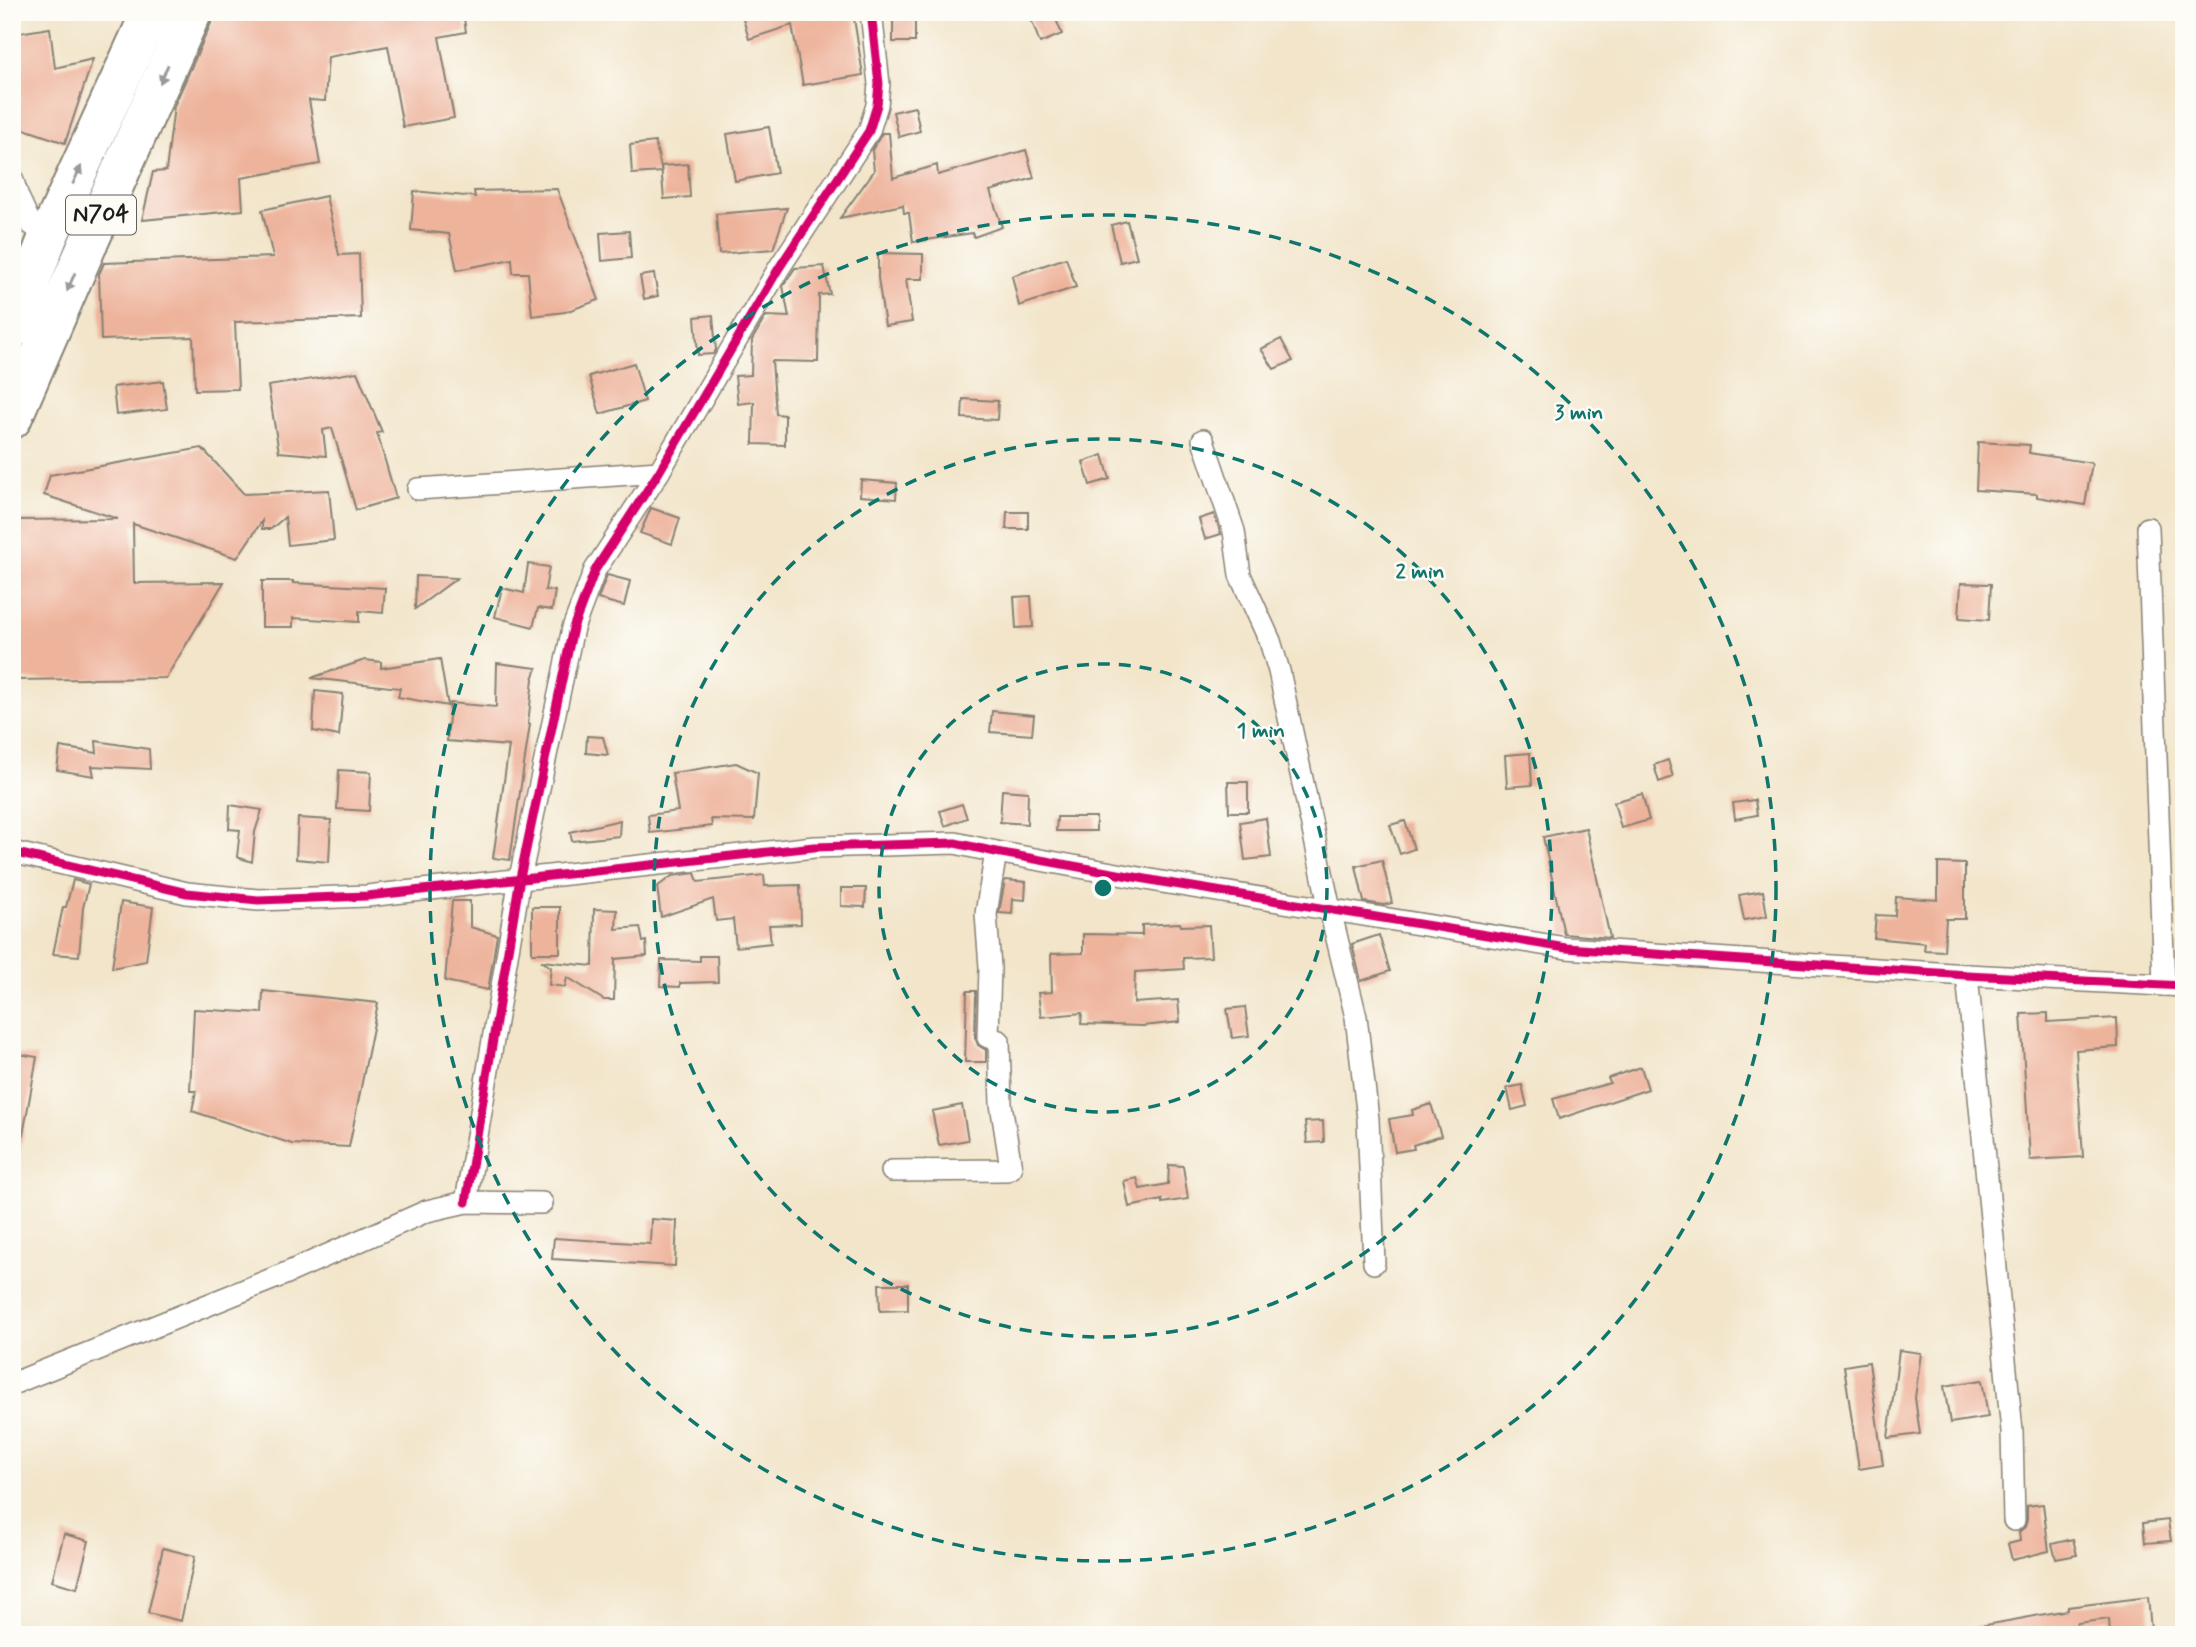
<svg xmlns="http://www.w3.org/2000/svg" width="2196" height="1647" viewBox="0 0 2196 1647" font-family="Mynerve,sans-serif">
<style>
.building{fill:#eeb39b}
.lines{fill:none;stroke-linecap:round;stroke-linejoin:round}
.street-casing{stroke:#878073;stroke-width:24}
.highway-casing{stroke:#878073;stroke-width:42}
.street{stroke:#fff;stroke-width:21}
.highway{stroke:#fff;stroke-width:38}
.cycleway-casing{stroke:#fdfcf7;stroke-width:13}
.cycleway{stroke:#d6006c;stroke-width:9}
.oneway{fill:#999}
.ring{fill:none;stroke:#0f766e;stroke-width:3.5;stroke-dasharray:12 9}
.labels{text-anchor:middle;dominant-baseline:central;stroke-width:5;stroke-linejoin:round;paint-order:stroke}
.shield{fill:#fdfcf7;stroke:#605f5e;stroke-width:2}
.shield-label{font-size:23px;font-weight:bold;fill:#1c1c1c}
.centre{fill:#0f766e;stroke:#fdfcf7;stroke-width:3.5}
.ring-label{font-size:21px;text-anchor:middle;font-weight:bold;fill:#0f766e;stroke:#fdfcf7;stroke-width:5;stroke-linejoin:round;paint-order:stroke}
</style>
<rect width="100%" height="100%" fill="#fdfcf7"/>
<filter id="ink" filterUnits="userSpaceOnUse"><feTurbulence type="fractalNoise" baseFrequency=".0143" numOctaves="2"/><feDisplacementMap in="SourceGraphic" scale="14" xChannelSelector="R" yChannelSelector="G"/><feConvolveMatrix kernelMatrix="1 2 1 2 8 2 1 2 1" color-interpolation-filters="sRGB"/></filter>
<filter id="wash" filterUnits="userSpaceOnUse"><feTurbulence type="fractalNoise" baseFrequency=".00686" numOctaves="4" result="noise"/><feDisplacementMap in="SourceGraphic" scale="28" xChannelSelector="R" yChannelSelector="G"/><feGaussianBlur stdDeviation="1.57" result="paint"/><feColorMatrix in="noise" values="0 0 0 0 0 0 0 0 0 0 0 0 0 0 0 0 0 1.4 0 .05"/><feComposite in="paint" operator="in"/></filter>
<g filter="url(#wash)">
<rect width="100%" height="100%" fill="#f2e5ca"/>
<g id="blocks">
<g class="building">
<polygon points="213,12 463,12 466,32 439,37 454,118 403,127 388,46 328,57 325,101 309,100 320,164 241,178 243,210 142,220 153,172 166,171 174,106 212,21"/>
<polygon points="741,12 853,12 863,75 803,85 792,25 749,39"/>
<polygon points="915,12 915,42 893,42 893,18"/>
<polygon points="1049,12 1053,12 1062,34 1040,43 1031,19"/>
<polygon points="50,28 55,68 93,59 65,143 12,125 12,34"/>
<polygon points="915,107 920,131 899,137 893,112"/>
<polygon points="769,127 777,173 735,181 727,134"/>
<polygon points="882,133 889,133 893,178 937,165 938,175 1026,150 1034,178 990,191 1002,227 974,237 972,233 913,242 909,213 904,213 903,205 840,218 874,171 872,150"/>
<polygon points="655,142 662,172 632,174 630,145"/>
<polygon points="688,164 690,197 664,199 661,166"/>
<polygon points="557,189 599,300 565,312 532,316 528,273 513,273 512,259 457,270 449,234 411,230 414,191 475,197 474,191"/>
<polygon points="326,196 339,255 359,254 361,318 235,322 238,389 195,390 193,337 101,340 99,274 104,263 273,257 262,210"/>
<polygon points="787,208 773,249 719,254 716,214"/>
<polygon points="1127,221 1137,258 1120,262 1111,225"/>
<polygon points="629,231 631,258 602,261 600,233"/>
<polygon points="878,253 923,254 923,279 906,279 912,322 885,326 878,278"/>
<polygon points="1066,258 1076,287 1019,306 1012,276"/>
<polygon points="824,266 830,294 819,295 818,362 772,361 776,414 785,415 785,445 753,444 754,402 738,404 735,376 751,375 752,340 766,316 789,317 783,286 795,268"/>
<polygon points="654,274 658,296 644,299 640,276"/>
<polygon points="713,315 716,350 713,354 698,355 695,317"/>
<polygon points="1281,339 1293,361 1274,369 1261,349"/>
<polygon points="634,363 645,401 600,414 589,376"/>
<polygon points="357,372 382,432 377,433 396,498 356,510 332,428 323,430 326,456 279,452 268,386"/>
<polygon points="163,381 167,409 116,415 113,387"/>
<polygon points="963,399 998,401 997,420 962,418"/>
<polygon points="1978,442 2030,445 2029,453 2092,463 2085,505 2037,497 2037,494 1976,490"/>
<polygon points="202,448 244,494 329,490 334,540 288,545 285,517 271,529 262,529 262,521 237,558 133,524 134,583 224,582 166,678 12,680 12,520 118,519 44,495 50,475"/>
<polygon points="1103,455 1110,479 1090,485 1083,462"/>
<polygon points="861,480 897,483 896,499 860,496"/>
<polygon points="651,508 680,518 672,544 640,533"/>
<polygon points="1007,512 1028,512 1028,529 1006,529"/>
<polygon points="1214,514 1221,534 1205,539 1199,519"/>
<polygon points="528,564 549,567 545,590 555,591 552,610 538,608 533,627 495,617 502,588 524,593"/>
<polygon points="607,575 630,581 624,606 598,599"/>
<polygon points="416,576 457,578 415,609"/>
<polygon points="262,581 293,581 293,583 385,588 383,613 359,611 359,622 293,618 293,627 262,627"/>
<polygon points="1961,583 1991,584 1989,620 1959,618"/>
<polygon points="1031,596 1033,627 1016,628 1014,597"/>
<polygon points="440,659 448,706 398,697 400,688 311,678 365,660 381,662 381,668"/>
<polygon points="497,663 537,668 533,679 528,724 530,724 510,860 493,858 509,746 447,741 450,703 496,707"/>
<polygon points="315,691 343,694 339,736 313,731"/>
<polygon points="992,711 1034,715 1032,735 990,732"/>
<polygon points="587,736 603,737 608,755 586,753"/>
<polygon points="96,741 149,749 150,769 92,766 94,776 57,770 60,747 97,753"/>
<polygon points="1530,753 1532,785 1507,787 1505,755"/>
<polygon points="1668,760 1673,777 1659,782 1654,765"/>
<polygon points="736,763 758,773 754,820 711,819 712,826 650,833 648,815 678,811 672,773"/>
<polygon points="339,770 371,772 369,811 337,809"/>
<polygon points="1228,782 1248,782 1248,812 1229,812"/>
<polygon points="1002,790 1028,792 1027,824 1000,822"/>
<polygon points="1642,794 1649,820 1621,828 1614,802"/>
<polygon points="1755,800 1757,815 1735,819 1733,803"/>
<polygon points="962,804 967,818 945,826 940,811"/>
<polygon points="230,805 262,810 255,832 252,862 237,857 240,830 229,829"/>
<polygon points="1057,817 1096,817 1096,831 1056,831"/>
<polygon points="298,818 331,820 329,862 296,859"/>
<polygon points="1266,818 1271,857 1245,860 1240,822"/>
<polygon points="620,820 619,836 572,841 570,832"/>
<polygon points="1405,821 1414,849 1400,854 1390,825"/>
<polygon points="1586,828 1610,938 1564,934 1543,837"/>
<polygon points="1382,860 1392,903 1384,905 1364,902 1356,866"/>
<polygon points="1938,863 1965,864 1965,919 1946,919 1944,951 1924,950 1925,943 1874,938 1876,915 1895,916 1896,897 1938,900"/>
<polygon points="695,873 698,882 764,875 765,886 800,885 801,924 769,925 771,943 736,947 733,919 716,921 713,899 661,917 657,887 672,876"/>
<polygon points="73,880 89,884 83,908 79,956 53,954 63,907 66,907"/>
<polygon points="1005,880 1026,882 1025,900 1013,899 1012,914 999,913"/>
<polygon points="841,888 866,888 865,907 841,906"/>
<polygon points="1763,891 1767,916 1744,920 1739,895"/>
<polygon points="452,901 470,901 470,927 497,935 488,990 445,981"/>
<polygon points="121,902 153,907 146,961 112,968"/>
<rect x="532" y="907" width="28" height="46"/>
<polygon points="594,909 617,910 616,929 640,927 643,942 646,941 647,956 615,959 614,1000 604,1000 567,977 565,987 549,985 551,967 541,961 593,966"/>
<polygon points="1180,923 1181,926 1209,925 1211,957 1183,958 1184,969 1135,972 1134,1003 1178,1000 1180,1022 1143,1026 1081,1024 1082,1013 1041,1017 1038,993 1052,992 1051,954 1083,953 1083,934 1142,935 1142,925"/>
<polygon points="1379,935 1390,971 1361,981 1352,944"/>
<polygon points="700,956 717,956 718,982 680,983 680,987 660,986 661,960 700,961"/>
<polygon points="263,991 378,1003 349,1147 292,1144 192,1111 196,1091 190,1091 194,1009 262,1013"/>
<polygon points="967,991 976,991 975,1037 978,1045 986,1050 986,1062 965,1062"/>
<polygon points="1245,1007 1249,1036 1232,1038 1227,1009"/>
<polygon points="2048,1013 2048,1022 2117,1018 2118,1047 2076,1050 2083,1157 2030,1160 2021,1014"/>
<polygon points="12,1053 37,1057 20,1152 12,1151"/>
<polygon points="1641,1067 1648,1089 1559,1119 1553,1099 1610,1083 1608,1078"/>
<polygon points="1522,1085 1527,1106 1512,1110 1507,1088"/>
<polygon points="1431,1104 1441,1136 1413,1145 1414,1149 1395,1152 1389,1119 1413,1115 1412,1110"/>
<polygon points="962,1105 968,1140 939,1145 932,1111"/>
<polygon points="1323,1121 1324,1142 1307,1143 1305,1122"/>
<polygon points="1169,1165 1183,1166 1188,1199 1162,1203 1162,1200 1129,1207 1124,1181 1137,1178 1140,1189 1168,1184"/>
<polygon points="651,1219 677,1221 675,1266 552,1259 554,1238 650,1244"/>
<polygon points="879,1284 908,1284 908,1310 880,1311"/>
<polygon points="1899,1350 1921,1353 1915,1398 1920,1434 1888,1438"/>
<polygon points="1869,1362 1883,1465 1859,1469 1844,1366"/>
<polygon points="1982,1380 1988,1417 1950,1423 1944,1386"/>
<polygon points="2043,1504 2049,1551 2012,1560 2008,1544 2020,1541 2019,1532 2025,1527 2027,1520 2027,1506"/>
<polygon points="2168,1520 2171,1541 2145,1543 2143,1523"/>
<polygon points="64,1534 89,1541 77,1588 52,1581"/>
<polygon points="2073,1539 2077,1555 2056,1559 2052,1544"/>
<polygon points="163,1548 195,1556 181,1621 148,1613"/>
<polygon points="2148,1597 2151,1630 2110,1634 2109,1619 2077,1623 2078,1635 1976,1635 1975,1627 2068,1610 2068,1607"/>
</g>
</g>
</g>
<g filter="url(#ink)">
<use href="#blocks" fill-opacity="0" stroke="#878073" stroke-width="2"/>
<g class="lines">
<defs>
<g id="street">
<polyline points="12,178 18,197 30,223 48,237"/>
<polyline points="1203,440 1234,531 1240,575 1270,641 1279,671 1330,910 1356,1017 1368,1119 1374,1263"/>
<polyline points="418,489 659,472"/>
<polyline points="2148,528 2164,985"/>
<polyline points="12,852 187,893 258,900 367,896 814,847 955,843 996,852 1162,882 1566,948 1967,975 2184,986"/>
<polyline points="1967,975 2012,1431 2014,1520"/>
<polyline points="892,1171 1007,1170 1011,1168 1001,1104 999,1041 988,1037 990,967 986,914 996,852"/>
<polyline points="466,1202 520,878 573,628 595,570 659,472 779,268 869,131 877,105 879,84 871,12"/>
<polyline points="12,1384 287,1273 427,1211 466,1202 542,1203"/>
</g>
<g id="highway">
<polyline points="12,329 48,237 151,12"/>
<polyline points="12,419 87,246 192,12"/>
</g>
</defs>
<use href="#street" class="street-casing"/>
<use href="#highway" class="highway-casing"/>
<use href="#street" class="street"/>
<use href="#highway" class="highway"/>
<defs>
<g id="cycleway">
<polyline points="12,852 187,893 258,900 367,896 814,847 955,843 996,852 1162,882 1566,948 1967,975 2184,986"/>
<polyline points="466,1202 520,878 573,628 595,570 659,472 779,268 869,131 877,105 879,84 871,12"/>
</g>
</defs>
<use href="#cycleway" class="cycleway-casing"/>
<use href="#cycleway" class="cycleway"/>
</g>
<defs><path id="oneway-solid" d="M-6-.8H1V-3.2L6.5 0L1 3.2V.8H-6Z" transform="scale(1.75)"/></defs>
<g class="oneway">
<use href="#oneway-solid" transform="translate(164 74) rotate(114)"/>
<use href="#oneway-solid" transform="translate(77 175) rotate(-65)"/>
<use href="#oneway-solid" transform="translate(71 282) rotate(113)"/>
</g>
</g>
<g class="ring">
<circle cx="1103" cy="888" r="224"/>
<circle cx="1103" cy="888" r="449"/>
<circle cx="1103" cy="888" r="673"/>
</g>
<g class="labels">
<rect class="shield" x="66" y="195.5" width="70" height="39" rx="5"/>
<g class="shield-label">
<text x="101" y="215">N704</text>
</g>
</g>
<circle cx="1103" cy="888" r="10" class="centre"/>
<g class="ring-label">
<text x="1579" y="419">3 min</text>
<text x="1420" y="578">2 min</text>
<text x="1261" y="737">1 min</text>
</g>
<rect width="2196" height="1647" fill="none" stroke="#fdfcf7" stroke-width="42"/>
</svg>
